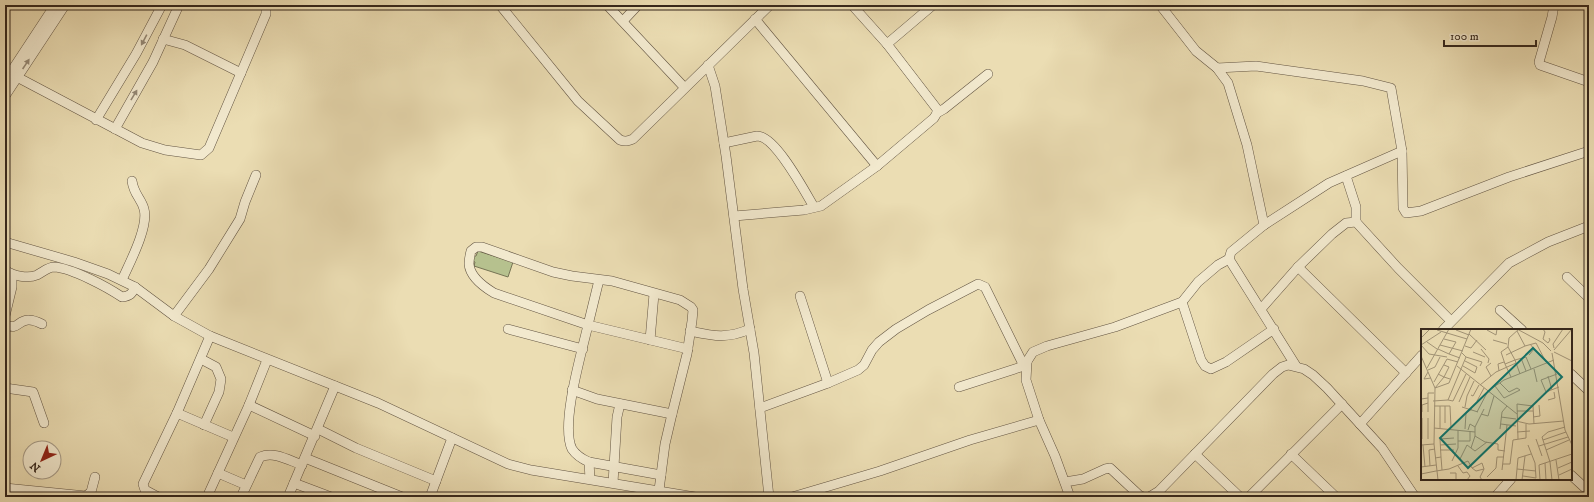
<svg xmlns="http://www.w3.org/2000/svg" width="1594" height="502" viewBox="0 0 1594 502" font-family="'IM FELL DW Pica',serif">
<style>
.green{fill:#b6c18e;stroke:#767455}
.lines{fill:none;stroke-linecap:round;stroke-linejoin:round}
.minor-casing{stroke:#625442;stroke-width:10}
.minor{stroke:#f2e9ce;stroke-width:9}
.oneway{fill:#948875}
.inset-road{fill:none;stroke:#a29477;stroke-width:1}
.view{fill:#0f766e;fill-opacity:0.15;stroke:#0f766e;stroke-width:2}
.inset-edge{fill:none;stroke:#35271c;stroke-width:2}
</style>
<rect width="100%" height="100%" fill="#ebddb3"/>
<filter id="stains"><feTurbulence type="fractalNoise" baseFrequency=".005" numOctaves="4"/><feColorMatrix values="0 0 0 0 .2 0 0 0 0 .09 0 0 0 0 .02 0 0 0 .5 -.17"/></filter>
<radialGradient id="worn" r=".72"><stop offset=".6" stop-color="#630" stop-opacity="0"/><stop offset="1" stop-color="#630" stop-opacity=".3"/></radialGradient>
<polygon class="green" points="478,251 513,262 508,277 474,266 475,262 472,261 472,257 476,256"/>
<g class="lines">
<defs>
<g id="minor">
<path d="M 500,5 L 578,101 L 620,140 C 625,142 628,141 633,139 L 770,5"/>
<polyline points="607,5 684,87"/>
<polyline points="852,5 887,44 937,109 937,113"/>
<polyline points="1160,5 1196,51 1217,68 1228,83 1247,145 1264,225 1231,252 1229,259 1296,366"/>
<polyline points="1554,5 1552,17 1539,62 1540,65 1589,82"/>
<polyline points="755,19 877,166"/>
<polyline points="623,21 638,5"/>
<polyline points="163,39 185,45 241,73"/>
<polyline points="887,44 933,5"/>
<polyline points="708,65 715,86 726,156 743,289 754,353 769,497"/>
<polyline points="1217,68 1256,66 1363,81 1391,88 1402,151 1403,208 1406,213 1421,211 1509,177 1589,151"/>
<polyline points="17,77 142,143 165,150 201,155 209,148 266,14 266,5"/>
<polyline points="5,81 55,5"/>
<polyline points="5,96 65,5"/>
<polyline points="96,120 136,54 162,5"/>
<polyline points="115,129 153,62 179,5"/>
<path d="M 724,143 L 757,136 C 775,135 805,192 814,207"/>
<polyline points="1346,176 1356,207 1356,222"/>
<polyline points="734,216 804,210 821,206 877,166 934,118 937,113 944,109 988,74"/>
<polyline points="1264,225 1329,183 1402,151"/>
<polyline points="5,242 74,262 108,274 135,287 174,316 210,336 378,403 508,464 531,470 695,497"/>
<polyline points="1298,267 1406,373"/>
<path d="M 5,270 C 13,276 28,279 37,275 C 43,272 48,267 54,267 C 72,268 107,287 122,297 C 130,296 132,294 135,287"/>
<polyline points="1567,277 1589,298"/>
<path d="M 122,280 C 129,264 149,227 144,209 C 141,198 134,195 132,181"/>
<polyline points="599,280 588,325 688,349"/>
<polyline points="800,296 828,383"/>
<polyline points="1182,302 1201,360 1205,366 1211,369 1226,362 1274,329"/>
<polyline points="1261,309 1298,267 1332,234 1346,223 1356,222 1398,268 1451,321"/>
<polyline points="1500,310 1522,330"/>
<polyline points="5,316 12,287 12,275"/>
<polyline points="174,316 209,269 240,219 245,202 256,175"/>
<path d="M 5,324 C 18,332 18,319 29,320 C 33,320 38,322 42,324"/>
<polyline points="508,329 583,349"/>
<polyline points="1443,330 1509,263 1548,242 1589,226"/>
<path d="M 690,331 C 714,336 727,339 750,329"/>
<polyline points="650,340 654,294"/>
<polyline points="201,359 216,367 221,379 219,392 204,425"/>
<polyline points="1027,362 1026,380 1039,420 1055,456 1070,497"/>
<polyline points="1571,374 1589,391"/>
<polyline points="959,387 1024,366 1033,352 1047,346 1115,327 1182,302 1198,282 1218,265 1229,259"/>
<polyline points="5,388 33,392 44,423"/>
<polyline points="572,390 597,399 672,414"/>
<polyline points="249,405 315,436"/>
<polyline points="760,408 828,383 858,370 864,365 872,350 879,342 896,329 928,310 978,284 985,287 1024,366"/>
<polyline points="177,413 233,437"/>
<polyline points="1360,424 1422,355"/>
<polyline points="318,429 356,448 436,481"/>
<polyline points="1195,454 1240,497"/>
<polyline points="1291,454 1336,497"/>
<polyline points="305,458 402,497"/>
<polyline points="589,462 661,475"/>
<polyline points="218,473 246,485"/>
<polyline points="1571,475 1584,487 1589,488"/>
<path d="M 590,479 L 589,462 C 582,459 576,455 572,449 C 560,424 582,352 588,325 L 494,293 C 484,287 470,277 469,264 C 469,260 470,255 471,251 L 476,247 L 482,247 L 553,272 L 572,276 L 612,281 L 680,300 L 691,307 L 693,310 L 692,321 L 687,354 L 672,414 L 665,444 L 659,490"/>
<polyline points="1065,482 1083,479 1105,469 1110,468 1139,495 1143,497"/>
<polyline points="294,483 331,497"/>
<polyline points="613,483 617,417 620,404"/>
<polyline points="5,488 86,496 91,492 95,477"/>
<polyline points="158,497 145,490 143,484 177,413 210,336"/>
<polyline points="207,497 249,405 267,360"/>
<path d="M 241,497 L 260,457 C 274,451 288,460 302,465"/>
<polyline points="288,497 335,386"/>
<polyline points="430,497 452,438"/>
<polyline points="792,497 880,471 970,440 1039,420"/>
<polyline points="1149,497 1159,491 1273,374 1282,367 1288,365 1304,369 1313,375 1327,388 1382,448 1415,497"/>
<polyline points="1249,497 1342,404"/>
<polyline points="1495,497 1511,479"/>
</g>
</defs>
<use href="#minor" class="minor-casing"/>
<use href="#minor" class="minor"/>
</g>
<defs><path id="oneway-solid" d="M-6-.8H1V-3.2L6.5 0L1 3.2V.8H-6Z"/></defs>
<g class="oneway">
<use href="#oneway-solid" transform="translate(144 40) rotate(118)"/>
<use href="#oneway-solid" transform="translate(26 64) rotate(-56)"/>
<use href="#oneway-solid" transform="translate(134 95) rotate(-59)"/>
</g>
<g transform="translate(1421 329)">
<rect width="151" height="151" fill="#ebddb3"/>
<path class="inset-road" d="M 96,0 L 122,14 L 130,22M 122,0 L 124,3 L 122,10 L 127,14 L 129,11 L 128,9M 16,1 L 46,10M 35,1 L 48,6M 66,1 L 75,6 L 76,0M 48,5 L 65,21M 0,9 L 9,0M 23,10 L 35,13 L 28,25 L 39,29M 72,11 L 86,15M 6,13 L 16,20M 0,16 L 8,25 L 26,28M 0,16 L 20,3M 19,16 L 42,22M 44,17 L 50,19 L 56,11M 104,17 L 115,14 L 125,33M 87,18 L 94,31 L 105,28 L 110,40M 133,19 L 132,15 L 142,0M 17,20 L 28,25M 60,20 L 68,30 L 67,34M 133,21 L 151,0M 52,23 L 64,28M 133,23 L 151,32M 131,24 L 144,101 L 151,116M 85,26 L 104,17 L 96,2M 108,26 L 113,20 L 109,15M 0,27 L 14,59 L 13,115 L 17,151M 45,28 L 61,33 L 59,37M 100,29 L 105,42M 84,35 L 80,23 L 87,18 L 88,9 L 98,0M 23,36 L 28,38 L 23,48 L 29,50M 36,37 L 96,85M 42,37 L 54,44 L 56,38 L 44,32M 6,39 L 28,0M 113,40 L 116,53M 7,41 L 14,38 L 19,28M 78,42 L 77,35 L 83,33M 7,43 L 3,50 L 10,49M 136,45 L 120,51 L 125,63 L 138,58M 70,47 L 65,38 L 70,34M 127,47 L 131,61M 90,48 L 84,35 L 94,31 L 99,45M 13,53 L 26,30 L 37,33M 79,54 L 88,63 L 96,59 L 99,61M 59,56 L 75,43 L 95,34M 74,57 L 83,69 L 99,61M 14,59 L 28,54 L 50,0M 14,59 L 23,48 L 17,45M 50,66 L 52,67 L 58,56M 7,69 L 7,83M 0,70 L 7,69 L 7,64 L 13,64M 27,71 L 32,72 L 45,45M 127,71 L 134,69 L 133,63M 12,72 L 27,71 L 45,28 L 41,24M 56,72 L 63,59M 38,73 L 49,48M 13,77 L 29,77 L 30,99M 19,77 L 19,99M 24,77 L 24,94M 41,78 L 57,83M 44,78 L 46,67 L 53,52M 63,80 L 54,98 L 54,107 L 64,113 L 77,115 L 77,121 L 84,122M 96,82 L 112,82M 1,83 L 1,76 L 7,74M 56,83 L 67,62 L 83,51 L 133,31M 60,85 L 67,87 L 73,67M 80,88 L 95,90M 112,88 L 119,87 L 118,76M 1,89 L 1,110M 7,89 L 7,110M 95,92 L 108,95 L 143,92M 80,95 L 95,97M 13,99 L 54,103M 44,100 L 45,84 L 51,80M 79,100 L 81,83 L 86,77M 47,101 L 49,95 L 54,98M 96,103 L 109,102M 97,110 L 96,75 L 112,77 L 113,95M 115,110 L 121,127M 122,111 L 145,103M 37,112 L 49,112 L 49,102M 0,116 L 13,115M 2,116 L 4,138M 19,116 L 35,115M 118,117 L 147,108M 50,119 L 54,107M 19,121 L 33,121M 125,121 L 148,111M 20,128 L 21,141M 14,129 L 20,128 L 19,110 L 33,109M 135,131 L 138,151M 31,132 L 37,119 L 37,101M 129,133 L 121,108 L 127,103 L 144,98M 129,133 L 131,151M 42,134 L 39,130 L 46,116 L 54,122 L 66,113M 124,134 L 125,151M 82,135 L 89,135 L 92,111 L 105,109 L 105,95M 9,137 L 8,121 L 14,120M 37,137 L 42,144 L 46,143 L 49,147 L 46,151M 0,138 L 15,136M 51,139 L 55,142 L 63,140M 137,139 L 151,133M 96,140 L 115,142M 81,141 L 86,96M 15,142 L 28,140 L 47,132 L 51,139 L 61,134 L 63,140 L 59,148 L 61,151M 29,144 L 35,144 L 35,151M 0,145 L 15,142M 138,146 L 151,140M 102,147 L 115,149 L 114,134 L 107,116M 66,148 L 75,139 L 76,128 L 83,128M 95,151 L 97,129 L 110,125M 101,151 L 104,127M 119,151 L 118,136 L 151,125"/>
<path class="view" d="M 112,19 L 141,48 L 47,139 L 19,109 Z"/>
<rect width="151" height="151" class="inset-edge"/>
</g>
<rect width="1594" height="502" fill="none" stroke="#ebddb3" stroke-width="20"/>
<rect x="6" y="6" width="1582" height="490" fill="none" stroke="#35271c" stroke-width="2"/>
<rect x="10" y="10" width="1574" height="482" fill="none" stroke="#35271c"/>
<g transform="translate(42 460) rotate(224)"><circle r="19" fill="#f2e9ce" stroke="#a69b87"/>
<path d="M0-3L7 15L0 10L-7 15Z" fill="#8f2418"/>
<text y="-6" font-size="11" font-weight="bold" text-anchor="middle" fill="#35271c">N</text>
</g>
<path d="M1444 40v6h92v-6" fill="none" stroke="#35271c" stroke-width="2"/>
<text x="1450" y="40" font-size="12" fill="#35271c" stroke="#f2e9ce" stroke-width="3" paint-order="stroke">100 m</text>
<rect width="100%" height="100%" filter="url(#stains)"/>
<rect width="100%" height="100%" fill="url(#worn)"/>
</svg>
